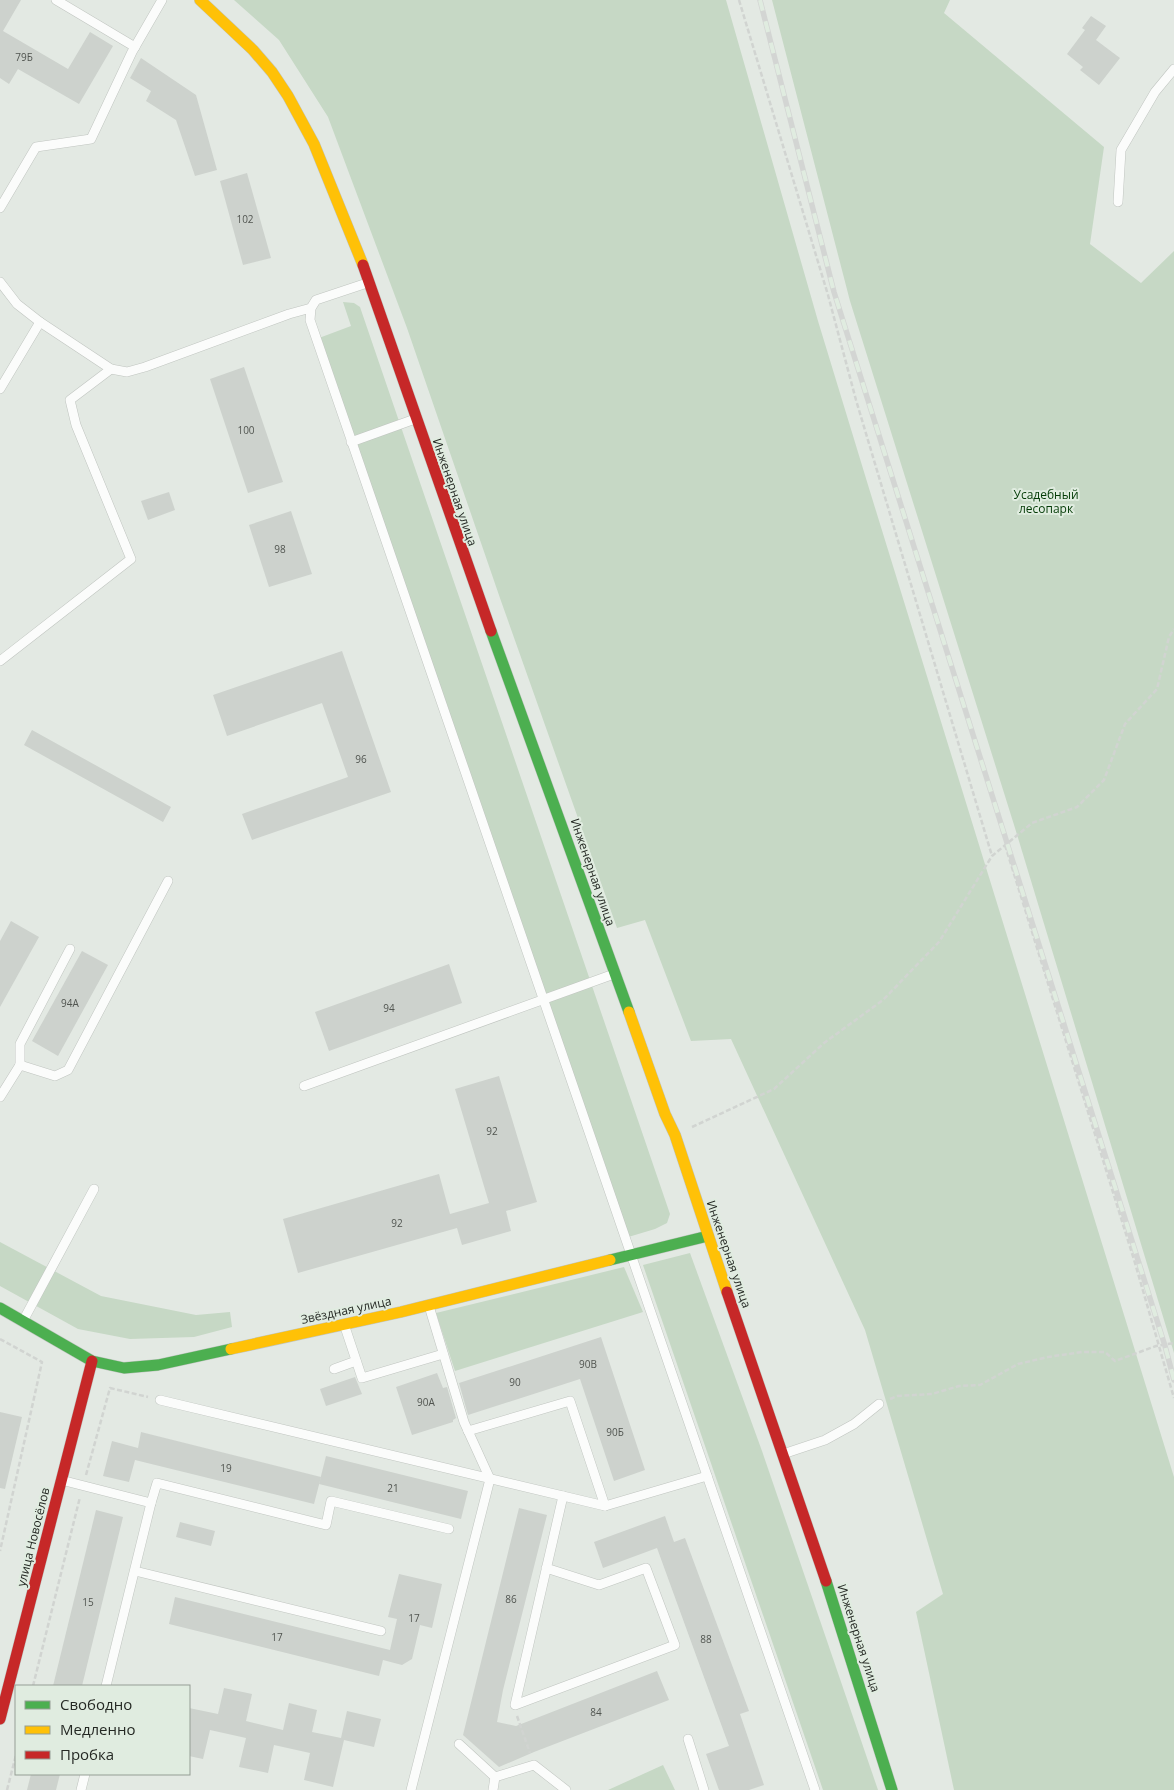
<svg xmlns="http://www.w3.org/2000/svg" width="1174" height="1790" viewBox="0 0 1174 1790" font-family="'Open Sans',sans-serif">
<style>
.green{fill:#c6d8c5}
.building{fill:#cdd2cd}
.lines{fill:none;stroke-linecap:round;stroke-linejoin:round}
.lane-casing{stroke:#c0c5c0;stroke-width:10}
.fast-casing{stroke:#c0c5c0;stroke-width:12}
.slow-casing{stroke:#c0c5c0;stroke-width:12}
.jam-casing{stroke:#c0c5c0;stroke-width:12}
.path{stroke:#d1d4d1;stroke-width:2.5;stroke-dasharray:5 2.5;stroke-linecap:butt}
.lane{stroke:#fbfcfb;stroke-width:9}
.fast{stroke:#4caf50;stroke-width:11}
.slow{stroke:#ffc107;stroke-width:11}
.jam{stroke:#c62828;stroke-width:11}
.rail-casing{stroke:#d3d5d3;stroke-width:5.5}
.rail{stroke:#e0ece0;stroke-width:4;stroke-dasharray:11;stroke-linecap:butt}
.labels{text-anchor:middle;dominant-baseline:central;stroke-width:4;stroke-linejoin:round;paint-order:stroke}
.number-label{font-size:10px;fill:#515550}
.street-label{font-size:12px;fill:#252924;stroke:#e0ece0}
.park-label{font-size:12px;fill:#033b06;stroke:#e0ece0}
</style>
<rect width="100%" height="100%" fill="#e3e9e3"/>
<g class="green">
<polygon points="234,0 726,0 818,321 868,485 1174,1477 1174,1790 954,1790 916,1612 943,1594 865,1330 731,1039 691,1041 645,920 617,928 501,601 407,328 328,117 279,40"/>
<polygon points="772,0 950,0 944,13 1104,147 1090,244 1141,283 1174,251 1174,1353 1015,828 850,301"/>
<polygon points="343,302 354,303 360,307 670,1214 667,1223 655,1229 625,1238 319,338 351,326"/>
<polygon points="0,1242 101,1296 196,1315 230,1312 232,1327 194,1337 130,1339 78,1329 0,1286"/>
<polygon points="690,1253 762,1451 878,1790 823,1790 643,1265"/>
<polygon points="624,1267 643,1312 455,1371 436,1313"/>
<polygon points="663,1765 675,1790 608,1790"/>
</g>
<g class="building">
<polygon points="0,0 21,0 3,31 68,69 90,32 113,46 79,104 18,69 9,84 0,78"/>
<polygon points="1091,16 1106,26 1096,40 1120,58 1099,85 1080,70 1083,67 1067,54 1085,30 1082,28"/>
<polygon points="141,58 196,95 217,170 195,176 176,120 146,101 151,91 130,78"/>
<polygon points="247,173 271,258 243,265 220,181"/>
<polygon points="244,367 283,482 248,493 210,379"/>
<polygon points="169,492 175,510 148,520 141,501"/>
<polygon points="291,511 312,574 269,587 249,525"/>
<polygon points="342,651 391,792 252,840 242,814 348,777 322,703 227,736 213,695"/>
<polygon points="32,730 171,807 163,822 24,745"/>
<polygon points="11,921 39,937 0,1007 0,941"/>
<polygon points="82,951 108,965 58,1056 32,1041"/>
<polygon points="449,964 462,1003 329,1051 315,1012"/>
<polygon points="499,1076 537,1202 506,1211 511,1231 462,1245 457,1228 298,1273 283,1219 439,1174 450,1214 489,1203 455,1089"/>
<polygon points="601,1337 645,1470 614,1481 580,1379 468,1415 459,1383"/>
<polygon points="437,1373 443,1388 447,1387 456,1418 453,1420 453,1422 412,1435 396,1387"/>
<polygon points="355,1377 362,1394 326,1406 320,1389"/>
<polygon points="0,1412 22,1417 5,1489 0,1488"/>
<polygon points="141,1432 321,1477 314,1504 135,1460 129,1482 103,1476 112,1441 138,1448"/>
<polygon points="326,1456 468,1491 461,1519 319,1484"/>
<polygon points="519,1508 547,1515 503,1690 497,1722 516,1726 657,1671 669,1700 534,1752 499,1767 463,1735"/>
<polygon points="96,1510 123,1517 82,1686 53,1686"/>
<polygon points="665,1516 674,1542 685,1538 749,1711 740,1714 764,1785 749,1790 719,1790 706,1754 729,1746 657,1548 603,1568 594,1542"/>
<polygon points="180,1522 215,1531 211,1546 176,1537"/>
<polygon points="399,1574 442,1584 432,1628 420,1625 412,1659 402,1665 383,1660 379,1676 169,1624 175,1597 390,1650 397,1619 388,1617"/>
<polygon points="224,1688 252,1694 246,1721 283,1730 289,1703 317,1710 312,1732 341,1738 347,1711 381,1719 374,1747 344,1740 333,1787 304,1780 310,1753 274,1745 268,1773 239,1767 246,1738 210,1730 203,1759 189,1756 189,1708 218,1714"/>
<polygon points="31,1774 60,1774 56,1790 27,1790"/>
</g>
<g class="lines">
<defs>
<g id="lane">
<polyline points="56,0 135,47"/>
<polyline points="1118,202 1121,150 1155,92 1174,69"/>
<polyline points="0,208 36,147 91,139 132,52 162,0"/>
<polyline points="0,282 17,304 40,322 111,369 127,372 145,367 289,314 311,308"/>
<polyline points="367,283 316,300 311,308 310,320 815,1790"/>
<polyline points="0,389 40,322"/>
<polyline points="351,442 415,419"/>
<polyline points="0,661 131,559 76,425 70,400 111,369"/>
<polyline points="20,1065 20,1044 70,949"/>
<polyline points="304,1086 614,974"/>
<polyline points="0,1097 20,1065 55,1076 68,1070 168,881"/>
<polyline points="23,1321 94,1189"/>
<polyline points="344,1324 362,1378 443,1354"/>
<polyline points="334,1369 356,1361"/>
<polyline points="160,1400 605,1506 707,1476"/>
<polyline points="468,1431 570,1401 605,1506"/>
<polyline points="783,1454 825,1440 854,1424 879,1404"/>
<polyline points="61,1480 151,1503 157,1483 326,1525 331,1501 449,1529"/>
<polyline points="546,1568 599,1585 646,1568 675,1645 515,1705 563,1496"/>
<polyline points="135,1571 381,1631"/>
<polyline points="106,1686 151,1503"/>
<polyline points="688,1739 704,1790"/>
<polyline points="459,1744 495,1777 534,1765 566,1790"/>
<polyline points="81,1790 85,1774"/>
<polyline points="411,1790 490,1479 464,1422 429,1306"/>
<polyline points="493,1790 495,1777"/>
</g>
<g id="fast">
<polyline points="491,631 629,1012"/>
<polyline points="610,1260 708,1236"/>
<polyline points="0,1308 92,1361 124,1368 158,1365 231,1349"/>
<polyline points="826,1581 892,1790"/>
</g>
<g id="slow">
<polyline points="200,0 253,50 272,72 288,96 314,144 363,265"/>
<polyline points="629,1012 665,1114 675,1135 727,1292"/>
<polyline points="231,1349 401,1312 610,1260"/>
</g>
<g id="jam">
<polyline points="363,265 491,631"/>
<polyline points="727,1292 826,1581"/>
<polyline points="0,1719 92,1361"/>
</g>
</defs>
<use href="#lane" class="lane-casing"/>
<use href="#fast" class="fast-casing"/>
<use href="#slow" class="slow-casing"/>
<use href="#jam" class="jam-casing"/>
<g class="path">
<polyline points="739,0 828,295 856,400 992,856"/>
<polyline points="1005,845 1135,1263 1174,1398"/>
<polyline points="692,1127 774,1089 824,1043 883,1000 939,942 992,856 1032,823 1077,807 1104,780 1125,724 1157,689 1169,637 1174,629"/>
<polyline points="0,1339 42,1362 0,1551"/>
<polyline points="890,1399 897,1396 932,1394 959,1386 980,1385 1018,1364 1048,1357 1082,1352 1105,1352 1115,1361 1156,1346 1174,1343"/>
<polyline points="86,1475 110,1388 148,1397"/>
<polyline points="33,1686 80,1497"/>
<polyline points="517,1716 530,1753"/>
<polyline points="7,1790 16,1755"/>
</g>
<use href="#lane" class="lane"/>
<use href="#fast" class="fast"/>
<use href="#slow" class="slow"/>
<use href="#jam" class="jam"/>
<defs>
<polyline id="rail" points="760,0 834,292 1165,1346 1174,1380"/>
</defs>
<use href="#rail" class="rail-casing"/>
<use href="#rail" class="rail"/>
</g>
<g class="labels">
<g class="number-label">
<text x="24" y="57">79Б</text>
<text x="245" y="219">102</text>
<text x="246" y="430">100</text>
<text x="280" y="549">98</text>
<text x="361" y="759">96</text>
<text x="70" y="1003">94А</text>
<text x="389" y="1008">94</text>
<text x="492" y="1131">92</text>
<text x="397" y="1223">92</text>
<text x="588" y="1364">90В</text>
<text x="515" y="1382">90</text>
<text x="426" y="1402">90А</text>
<text x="615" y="1432">90Б</text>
<text x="226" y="1468">19</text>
<text x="393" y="1488">21</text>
<text x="511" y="1599">86</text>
<text x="88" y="1602">15</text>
<text x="414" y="1618">17</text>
<text x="277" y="1637">17</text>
<text x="706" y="1639">88</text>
<text x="596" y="1712">84</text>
</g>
<g class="street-label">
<text transform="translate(455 492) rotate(71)">Инженерная улица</text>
<text transform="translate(593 872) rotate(71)">Инженерная улица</text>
<text transform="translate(729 1254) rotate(71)">Инженерная улица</text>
<text transform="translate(346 1310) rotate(-12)">Звёздная улица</text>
<text transform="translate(33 1537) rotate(-76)">улица Новосёлов</text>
<text transform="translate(859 1638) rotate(72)">Инженерная улица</text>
</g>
<g class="park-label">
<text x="1046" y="494">Усадебный<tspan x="1046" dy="14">лесопарк</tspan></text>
</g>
</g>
<rect x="15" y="1685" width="175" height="90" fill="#e0ece0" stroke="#959e95"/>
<rect x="25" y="1701" width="25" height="8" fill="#4caf50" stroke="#959e95"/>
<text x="60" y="1710" font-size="15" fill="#252924">Свободно</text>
<rect x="25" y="1726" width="25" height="8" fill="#ffc107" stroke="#959e95"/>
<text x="60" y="1735" font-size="15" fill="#252924">Медленно</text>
<rect x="25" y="1751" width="25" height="8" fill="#c62828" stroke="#959e95"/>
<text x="60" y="1760" font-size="15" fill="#252924">Пробка</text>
</svg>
